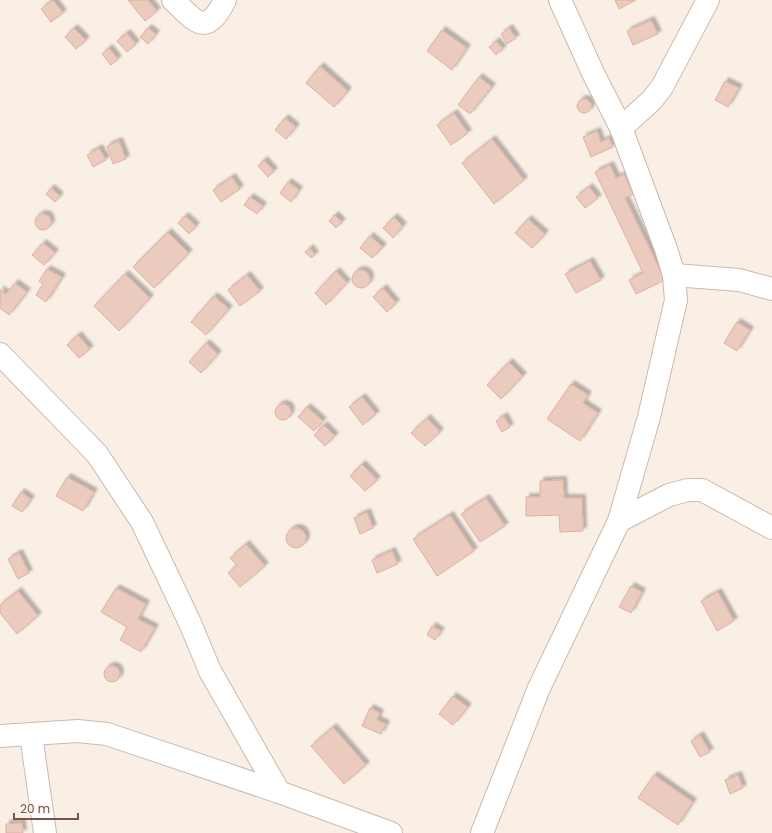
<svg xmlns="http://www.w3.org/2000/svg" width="772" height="833" viewBox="0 0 772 833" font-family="Poppins,sans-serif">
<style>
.building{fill:#eccbbf;stroke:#ddb0a1;filter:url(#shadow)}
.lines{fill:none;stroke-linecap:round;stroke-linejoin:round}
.minor-casing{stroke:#ccb8af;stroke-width:24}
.minor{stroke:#fff;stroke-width:22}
</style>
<defs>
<filter id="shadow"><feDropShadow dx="3.5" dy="-3.5" stdDeviation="1" flood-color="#0004"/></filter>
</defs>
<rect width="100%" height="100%" fill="#faefe5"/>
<g class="building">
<polygon points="53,0 63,13 51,22 41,9"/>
<polygon points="128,0 148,0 157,11 145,21"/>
<polygon points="615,0 636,0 619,9"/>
<polygon points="651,20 658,34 633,45 627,31"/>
<polygon points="74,28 86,40 76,49 65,37"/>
<polygon points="148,28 156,34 148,44 140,37"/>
<polygon points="509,28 516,38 507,44 501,34"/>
<polygon points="442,30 467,48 452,70 427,51"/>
<polygon points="127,33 136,44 127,52 117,41"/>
<polygon points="496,41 503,49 496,55 489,47"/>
<polygon points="109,48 118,59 111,65 102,54"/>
<polygon points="320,66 348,91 334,107 306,83"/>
<polygon points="479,77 492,87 470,114 458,105"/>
<polygon points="725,81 739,88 728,107 715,100"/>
<circle cx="584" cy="106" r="7"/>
<polygon points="454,113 468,133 451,145 437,125"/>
<polygon points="285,118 296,127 286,139 275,130"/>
<polygon points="597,131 601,142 609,138 613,147 591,157 583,137"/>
<polygon points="492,139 524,180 494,204 462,163"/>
<polygon points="119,141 126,159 113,164 107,146"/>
<polygon points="99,148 106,160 93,167 87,155"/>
<polygon points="264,160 274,171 268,177 258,166"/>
<polygon points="610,165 616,178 624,174 633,194 625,198 665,280 636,294 629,280 643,273 595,172"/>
<polygon points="232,177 240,189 221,202 213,190"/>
<polygon points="288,182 299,190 291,202 280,193"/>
<polygon points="589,187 598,198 585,208 576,197"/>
<polygon points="51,188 60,196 55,202 46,194"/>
<polygon points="250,197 263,206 257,214 244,205"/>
<circle cx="43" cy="222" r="8"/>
<polygon points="335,215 342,222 336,228 329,221"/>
<polygon points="185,216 196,226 189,234 178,223"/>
<polygon points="394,217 403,226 393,238 383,228"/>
<polygon points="528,219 545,234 532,248 515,233"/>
<polygon points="168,232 189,253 154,288 133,267"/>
<polygon points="370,236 383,247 372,258 360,248"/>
<polygon points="43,243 55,253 44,265 32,255"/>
<polygon points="310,248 315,255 311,258 305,252"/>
<polygon points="590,261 601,280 576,293 565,274"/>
<polygon points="47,269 62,277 46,302 36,295 43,284 39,281"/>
<circle cx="361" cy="279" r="9"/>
<polygon points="336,271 347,283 326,305 315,293"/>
<polygon points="125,274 150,298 119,331 94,306"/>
<polygon points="247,275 260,291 240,306 228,290"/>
<polygon points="15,283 27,292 9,315 0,308 0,289 6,294"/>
<polygon points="383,288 396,303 387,312 373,297"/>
<polygon points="214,296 229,309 206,335 191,322"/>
<polygon points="737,322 750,330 737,351 724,343"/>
<polygon points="78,335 90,349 79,358 67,345"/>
<polygon points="206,343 218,354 201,373 189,362"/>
<polygon points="509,362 523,376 501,399 487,385"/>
<polygon points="571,384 588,395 583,403 598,413 580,441 547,419"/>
<polygon points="362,397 376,414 363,425 349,407"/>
<circle cx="283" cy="412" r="8"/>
<polygon points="307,407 323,421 314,431 298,417"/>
<polygon points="504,416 510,427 502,432 496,421"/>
<polygon points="427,418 440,432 425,446 411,433"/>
<polygon points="324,425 335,436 325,446 314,435"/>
<polygon points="362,464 377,480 365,491 350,476"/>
<polygon points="67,477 94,492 83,511 56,496"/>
<polygon points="563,480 564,498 582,498 583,531 560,532 559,515 526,516 526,497 540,497 540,481"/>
<polygon points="21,492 31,499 22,512 12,506"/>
<polygon points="486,498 505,526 480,542 461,514"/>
<polygon points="367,512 373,528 360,534 354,518"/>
<polygon points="450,515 474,551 437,576 413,539"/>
<circle cx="296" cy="538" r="10"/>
<polygon points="246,544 265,566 240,587 228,573 237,565 230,558"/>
<polygon points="392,551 398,564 377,573 372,560"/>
<polygon points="19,553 29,573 18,579 8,559"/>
<polygon points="631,586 642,592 631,613 619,607"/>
<polygon points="116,588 146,604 138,619 155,628 141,652 120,640 127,627 101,612"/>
<polygon points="18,591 38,616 17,634 0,613 0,605"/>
<polygon points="718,592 734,621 717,631 701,601"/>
<polygon points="432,626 441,631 435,640 427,635"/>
<circle cx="112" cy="674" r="8"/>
<polygon points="453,696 468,707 453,725 439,714"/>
<polygon points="370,708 380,713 377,720 386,724 381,734 362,726"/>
<polygon points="333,727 366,765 344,784 311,746"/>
<polygon points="700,735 710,752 700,757 691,741"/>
<polygon points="654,775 693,802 678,825 638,798"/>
<polygon points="738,775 743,788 730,794 725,780"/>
<polygon points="22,823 23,833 6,833 6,824"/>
</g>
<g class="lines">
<defs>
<g id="minor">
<path d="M 173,0 C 196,22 206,38 225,0"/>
<polyline points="621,128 652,100 662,87 708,0"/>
<polyline points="674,275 739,280 772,289"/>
<polyline points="0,354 97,454 142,522 190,623 210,671 279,792"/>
<polyline points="619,521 669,495 688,490 702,490 772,528"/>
<polyline points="31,735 45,833"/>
<polyline points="0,736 78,731 107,734 279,792 391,833"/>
<polyline points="482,833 539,688 619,521 649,417 676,300 674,275 666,249 621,128 593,73 560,0"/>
</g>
</defs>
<use href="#minor" class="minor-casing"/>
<use href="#minor" class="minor"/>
</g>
<path d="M14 813v6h64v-6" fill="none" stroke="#70544d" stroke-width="2"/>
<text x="20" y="813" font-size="12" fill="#70544d" stroke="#fdf3eb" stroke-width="3" paint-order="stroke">20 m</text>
</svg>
